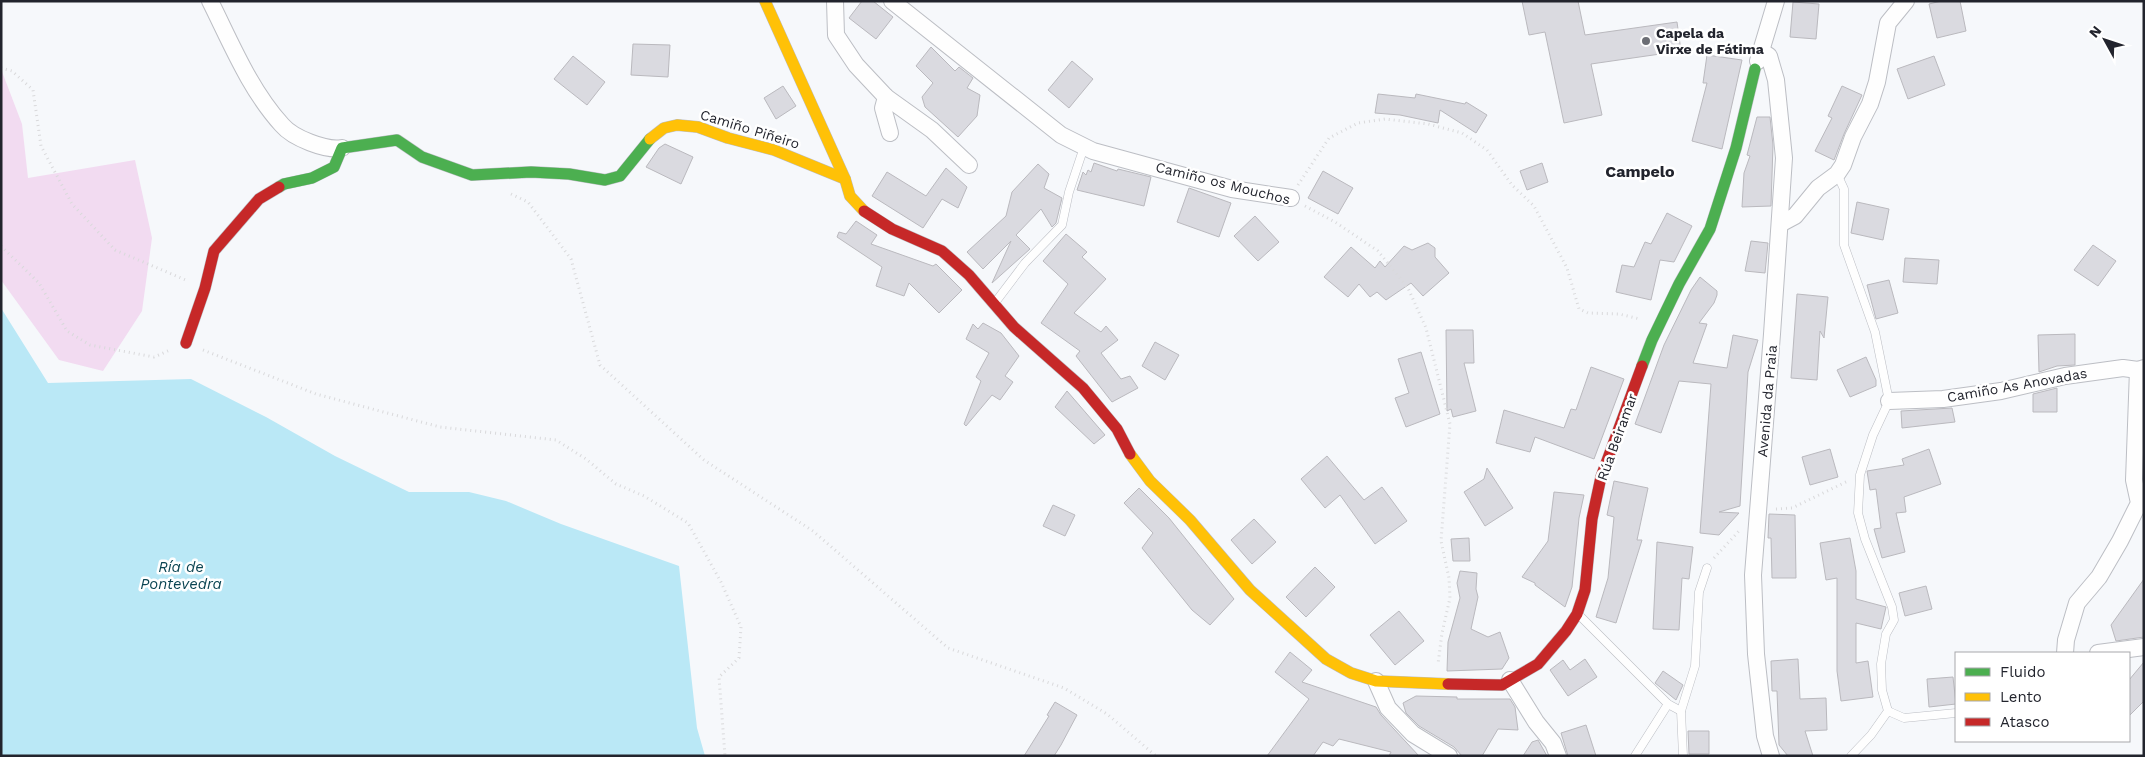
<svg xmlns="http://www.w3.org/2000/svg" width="2145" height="757" viewBox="0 0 2145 757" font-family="'Work Sans',sans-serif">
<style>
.green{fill:#f2dbf1}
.water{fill:#bae8f6}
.building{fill:#dadae0;stroke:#bab9be}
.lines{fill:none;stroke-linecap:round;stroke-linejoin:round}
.lane-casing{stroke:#bcbec4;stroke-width:9}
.street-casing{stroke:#bcbec4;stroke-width:18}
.fast-casing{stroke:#bcbec4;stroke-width:12}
.slow-casing{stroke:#bcbec4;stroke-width:12}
.jam-casing{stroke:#bcbec4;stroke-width:12}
.path{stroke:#d9d9db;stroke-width:3;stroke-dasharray:1 4;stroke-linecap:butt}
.lane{stroke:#fefefe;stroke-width:8}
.street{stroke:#fefefe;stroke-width:16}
.fast{stroke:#4caf50;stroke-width:11}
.slow{stroke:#ffc107;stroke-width:11}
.jam{stroke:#c62828;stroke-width:11}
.poi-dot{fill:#6c6e75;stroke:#fff;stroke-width:2}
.labels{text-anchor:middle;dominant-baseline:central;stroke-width:5;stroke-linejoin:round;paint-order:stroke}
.poi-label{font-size:14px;font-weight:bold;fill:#22242d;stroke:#fff;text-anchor:start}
.street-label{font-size:14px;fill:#22242d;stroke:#fff}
.water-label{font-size:15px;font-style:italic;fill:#0a4452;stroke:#fff}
.quarter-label{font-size:16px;font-weight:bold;fill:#22242d;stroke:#fff}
</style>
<rect width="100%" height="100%" fill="#f6f8fb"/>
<polygon class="green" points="1,69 22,124 28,178 135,160 152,238 142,311 103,371 59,360 1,280"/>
<polygon class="water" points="1,308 48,383 191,379 266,417 335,456 409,492 469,492 506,501 561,524 679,566 697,728 705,756 1,756"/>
<g class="building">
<polygon points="862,1 873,1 893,17 876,39 849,18"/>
<polygon points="1522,1 1578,1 1585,35 1677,22 1681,51 1591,64 1602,115 1564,123 1545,32 1529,35"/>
<polygon points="1941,1 1960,1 1966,31 1937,38 1929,4"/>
<polygon points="1793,2 1819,4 1816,39 1790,37"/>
<polygon points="633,44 670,45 668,77 631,75"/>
<polygon points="931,47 955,71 959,67 973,78 967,88 980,95 977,116 958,137 925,107 922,97 933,83 916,66"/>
<polygon points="1707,55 1742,60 1722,149 1692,141 1707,83 1703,83"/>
<polygon points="573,56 605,82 587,105 554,79"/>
<polygon points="1934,56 1945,85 1908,99 1897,69"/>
<polygon points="1072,61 1093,79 1069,108 1048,90"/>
<polygon points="783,86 796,106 776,119 764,98"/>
<polygon points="1842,86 1862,95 1844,134 1834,160 1815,151 1832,118 1828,116"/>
<polygon points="1378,94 1415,98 1416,94 1465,104 1466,102 1487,115 1476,133 1440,110 1438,123 1400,115 1375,113"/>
<polygon points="1757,117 1770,117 1773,145 1771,206 1742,207 1744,173 1750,156 1747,155"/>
<polygon points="665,144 693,157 681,184 646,167 659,148"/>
<polygon points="1094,163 1117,171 1118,169 1151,177 1144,206 1077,190 1083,172 1086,175 1088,170 1091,172"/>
<polygon points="1542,163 1548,182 1527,190 1520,171"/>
<polygon points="1038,164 1049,174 1044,188 1062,198 1056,223 1052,227 1041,209 1016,235 1030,249 992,283 1011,241 983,269 967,252 1006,216 1012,192"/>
<polygon points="946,168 967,187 958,208 942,199 923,228 872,196 887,172 926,196"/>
<polygon points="1323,171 1353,188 1338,214 1308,198"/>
<polygon points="1189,188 1231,203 1219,237 1177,222"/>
<polygon points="1857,202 1889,209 1883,240 1851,233"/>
<polygon points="1667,213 1692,226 1674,262 1660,260 1651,300 1616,292 1622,265 1634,267 1645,242 1651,244"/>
<polygon points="1255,216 1279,242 1258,261 1234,236"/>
<polygon points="856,221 877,235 871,244 933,266 936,264 962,290 939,313 909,283 904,296 876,286 882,267 837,237 839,232 846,234"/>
<polygon points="1066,234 1087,252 1082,257 1106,279 1074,313 1101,332 1106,326 1118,340 1101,353 1121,379 1130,376 1138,388 1112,402 1076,356 1080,351 1041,323 1068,284 1043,261"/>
<polygon points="1751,241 1768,243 1765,273 1745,271"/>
<polygon points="1428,243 1435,248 1435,257 1449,273 1423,296 1411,283 1386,300 1377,292 1370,297 1359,284 1348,297 1324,277 1351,247 1375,268 1380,261 1385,267 1404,246 1412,250"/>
<polygon points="2093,245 2116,261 2098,286 2074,270"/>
<polygon points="1905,258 1939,260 1937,284 1903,282"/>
<polygon points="1700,277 1717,291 1717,295 1714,303 1699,323 1707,324 1693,363 1727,368 1733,335 1758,340 1748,372 1740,506 1719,512 1739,513 1719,535 1700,533 1711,384 1679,381 1661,433 1635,424 1664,345 1691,290"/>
<polygon points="1889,280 1898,313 1876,319 1867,285"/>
<polygon points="1797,294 1828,297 1824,338 1820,331 1817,380 1791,378"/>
<polygon points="983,323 1001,333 1019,356 1005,376 1013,382 1000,400 992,395 966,426 964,424 981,381 976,377 989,353 966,339 973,324 978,329"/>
<polygon points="1446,330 1473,330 1474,363 1464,363 1476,411 1453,417 1451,409 1447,411"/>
<polygon points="2075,334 2075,365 2057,366 2039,372 2038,335"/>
<polygon points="1155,342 1179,355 1165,380 1142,366"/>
<polygon points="1421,352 1440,414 1406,427 1395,398 1409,393 1398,359"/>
<polygon points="1866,357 1876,380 1876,386 1850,397 1837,370"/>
<polygon points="1591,367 1624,379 1594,459 1535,437 1530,452 1496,443 1504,410 1564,428 1571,409 1576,410"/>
<polygon points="2057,388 2057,412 2033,412 2033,394"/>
<polygon points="1067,391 1105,435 1094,444 1055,407"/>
<polygon points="1952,408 1955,422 1902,428 1901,411"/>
<polygon points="1830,449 1838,477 1810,485 1802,457"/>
<polygon points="1929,449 1941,484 1904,497 1906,512 1896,513 1905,552 1882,558 1874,529 1881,528 1876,489 1870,490 1867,471 1904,465 1902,459"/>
<polygon points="1327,456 1364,500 1382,487 1407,521 1375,544 1340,495 1325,508 1301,479"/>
<polygon points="1487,468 1513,508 1485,526 1464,492 1484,479"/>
<polygon points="1614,481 1648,488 1637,540 1642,540 1616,623 1596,617 1608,578 1614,517 1607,515"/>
<polygon points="1139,488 1169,518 1234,599 1210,625 1192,610 1142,548 1153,533 1124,503"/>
<polygon points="1554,492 1584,495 1579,518 1572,587 1565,607 1535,585 1535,583 1522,577 1548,541"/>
<polygon points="1053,505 1075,515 1065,536 1043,526"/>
<polygon points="1769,514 1795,515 1796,578 1772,578 1771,538 1768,538"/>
<polygon points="1254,519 1276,542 1252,564 1231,540"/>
<polygon points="1469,538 1470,561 1453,561 1451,539"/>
<polygon points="1850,538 1856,571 1856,599 1886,607 1881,629 1856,623 1856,663 1868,661 1873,697 1841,701 1837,671 1837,578 1826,580 1820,543"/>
<polygon points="1657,542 1693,547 1689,579 1682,578 1679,630 1653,629"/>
<polygon points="1315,567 1335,587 1306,617 1286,597"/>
<polygon points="1460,571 1477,573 1476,589 1478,597 1471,629 1488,637 1500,632 1509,658 1502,669 1447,671 1448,642 1460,598 1457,583"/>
<polygon points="2144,579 2144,637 2116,641 2111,625"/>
<polygon points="1926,586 1932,609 1905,616 1899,593"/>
<polygon points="1399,611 1424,641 1395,665 1370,635"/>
<polygon points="1290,652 1312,670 1302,682 1376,707 1381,715 1419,756 1389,756 1391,752 1339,739 1333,746 1323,742 1313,756 1267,756 1309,699 1275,672"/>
<polygon points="1585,659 1597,677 1568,696 1550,670 1563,660 1570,670"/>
<polygon points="1798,659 1800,699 1826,698 1827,730 1805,731 1813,756 1788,756 1779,745 1777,691 1772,691 1771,661"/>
<polygon points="2144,662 2144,701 2129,716 2129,680"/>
<polygon points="1663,671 1683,685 1676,700 1655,683"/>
<polygon points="1953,677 1956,704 1929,707 1927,679"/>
<polygon points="1416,696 1457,697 1457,699 1510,699 1515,707 1518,730 1498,729 1482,756 1462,756 1454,747 1419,726 1406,713 1403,703"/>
<polygon points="1055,702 1077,715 1061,745 1054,756 1024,756 1049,716 1047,715"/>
<polygon points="1586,725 1596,756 1568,756 1561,733"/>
<polygon points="1688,731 1709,731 1709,754 1689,754"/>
<polygon points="1538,740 1547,756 1523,756 1532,742"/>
</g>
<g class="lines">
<defs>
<g id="lane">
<polyline points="1837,174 1844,189 1844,245 1875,332 1889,401 1873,435 1860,475 1858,513 1865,539 1892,607 1894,620 1886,634 1881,664 1882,690 1888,711 1871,735 1851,756"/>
<polyline points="994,304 1025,263 1062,225 1069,192 1084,147"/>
<polyline points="1579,615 1668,704 1681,711"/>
<polyline points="1888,711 1904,718 1956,713"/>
<polyline points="1635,756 1668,704"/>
<polyline points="1683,756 1681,711 1695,666 1699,592 1707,568"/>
</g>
<g id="street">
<path d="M 210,1 C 231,43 250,90 282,125 C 293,138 326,151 342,148"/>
<polyline points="835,1 836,35 856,65 886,97 932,130 969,165"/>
<polyline points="892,1 1061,135 1093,151 1232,189 1291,198"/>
<polyline points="1761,51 1769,56 1776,80 1784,158 1772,334 1753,575 1756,654 1765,736 1771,756"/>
<polyline points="1758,61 1776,1"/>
<polyline points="886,97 883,108 890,133"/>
<polyline points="1780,224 1795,216 1818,188 1837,174 1843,165 1853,137 1870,104 1877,82 1888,23 1906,1"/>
<polyline points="1889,401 1943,399 2001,391 2065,376 2123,368 2138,370 2144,368"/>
<polyline points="2065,653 2066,640 2077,603 2099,577 2120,541 2139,503 2134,480 2138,370"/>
<polyline points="2098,653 2144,647"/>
<polyline points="1510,680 1536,722 1553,743 1558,756"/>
<polyline points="1376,681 1388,708 1413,734 1449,756"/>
</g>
<g id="fast">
<polyline points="279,187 284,184 312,178 334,167 342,148 397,140 422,157 472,175 531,172 569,174 605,180 620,176 650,139"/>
<polyline points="1642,366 1652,340 1679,284 1710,229 1736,148 1755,69"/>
</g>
<g id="slow">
<polyline points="765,1 845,179 850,196 864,211"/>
<polyline points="650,139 664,128 677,125 698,127 728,138 774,150 845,179"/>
<polyline points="1130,454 1150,481 1190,520 1250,590 1326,659 1351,673 1376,681 1448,684"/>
</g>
<g id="jam">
<polyline points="864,211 892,229 942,251 969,275 1014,327 1083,388 1117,429 1130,454"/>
<polyline points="186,343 205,288 214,251 259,199 279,187"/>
<polyline points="1448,684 1502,685 1538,664 1566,631 1577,614 1585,590 1592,519 1601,477 1642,366"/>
</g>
</defs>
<use href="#lane" class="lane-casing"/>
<use href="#street" class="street-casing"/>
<use href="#fast" class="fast-casing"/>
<use href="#slow" class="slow-casing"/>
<use href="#jam" class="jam-casing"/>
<g class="path">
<polyline points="1,68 12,71 33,90 41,146 72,204 115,250 188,281"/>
<polyline points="1298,185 1329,138 1358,123 1385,119 1428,124 1462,133 1487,150 1512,185 1534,206 1567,268 1579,309 1588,313 1619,314 1640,319"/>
<polyline points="511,194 528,202 571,259 600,365 704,460 813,531 948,648 1064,688 1107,714 1156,756"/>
<polyline points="1305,206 1335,222 1378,251 1408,288 1426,328 1450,424 1441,541 1449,578 1450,598 1442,633 1438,664"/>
<polyline points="1,246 39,283 67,331 90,345 154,357 170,350"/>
<polyline points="203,350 316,394 440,427 556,440 586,459 616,484 644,496 688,523 721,582 741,627 739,658 719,677 725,756"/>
<polyline points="1776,509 1792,508 1848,481"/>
<polyline points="1714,558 1740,530"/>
</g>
<use href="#lane" class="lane"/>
<use href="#street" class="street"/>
<use href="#fast" class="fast"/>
<use href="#slow" class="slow"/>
<use href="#jam" class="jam"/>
</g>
<circle class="poi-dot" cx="1646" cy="41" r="5"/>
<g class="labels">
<g class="poi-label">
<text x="1656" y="33">Capela da<tspan x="1656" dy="16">Virxe de Fátima</tspan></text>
</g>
<g class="street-label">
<text transform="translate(750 129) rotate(17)">Camiño Piñeiro</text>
<text transform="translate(1223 183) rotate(14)">Camiño os Mouchos</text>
<text transform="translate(2017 385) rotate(-10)">Camiño As Anovadas</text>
<text transform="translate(1767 401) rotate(-85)">Avenida da Praia</text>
<text transform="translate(1617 437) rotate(-70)">Rúa Beiramar</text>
</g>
<g class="water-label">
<text x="181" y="567">Ría de<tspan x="181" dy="17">Pontevedra</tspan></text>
</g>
<g class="quarter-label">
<text x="1640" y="171">Campelo</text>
</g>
</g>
<rect width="2145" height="757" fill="none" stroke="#22242d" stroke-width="5"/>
<rect x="1955" y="652" width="175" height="90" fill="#ffffff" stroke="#a7a7ab"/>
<rect x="1965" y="668" width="25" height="8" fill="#4caf50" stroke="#a7a7ab"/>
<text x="2000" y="677" font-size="15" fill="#22242d">Fluido</text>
<rect x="1965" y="693" width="25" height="8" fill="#ffc107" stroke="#a7a7ab"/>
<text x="2000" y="702" font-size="15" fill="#22242d">Lento</text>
<rect x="1965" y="718" width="25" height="8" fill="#c62828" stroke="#a7a7ab"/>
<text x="2000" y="727" font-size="15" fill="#22242d">Atasco</text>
<g transform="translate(2105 40) rotate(310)" stroke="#ffffff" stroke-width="4" paint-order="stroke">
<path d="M0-4L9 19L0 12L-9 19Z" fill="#22242d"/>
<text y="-8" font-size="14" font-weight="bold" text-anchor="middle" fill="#22242d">N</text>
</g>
</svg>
